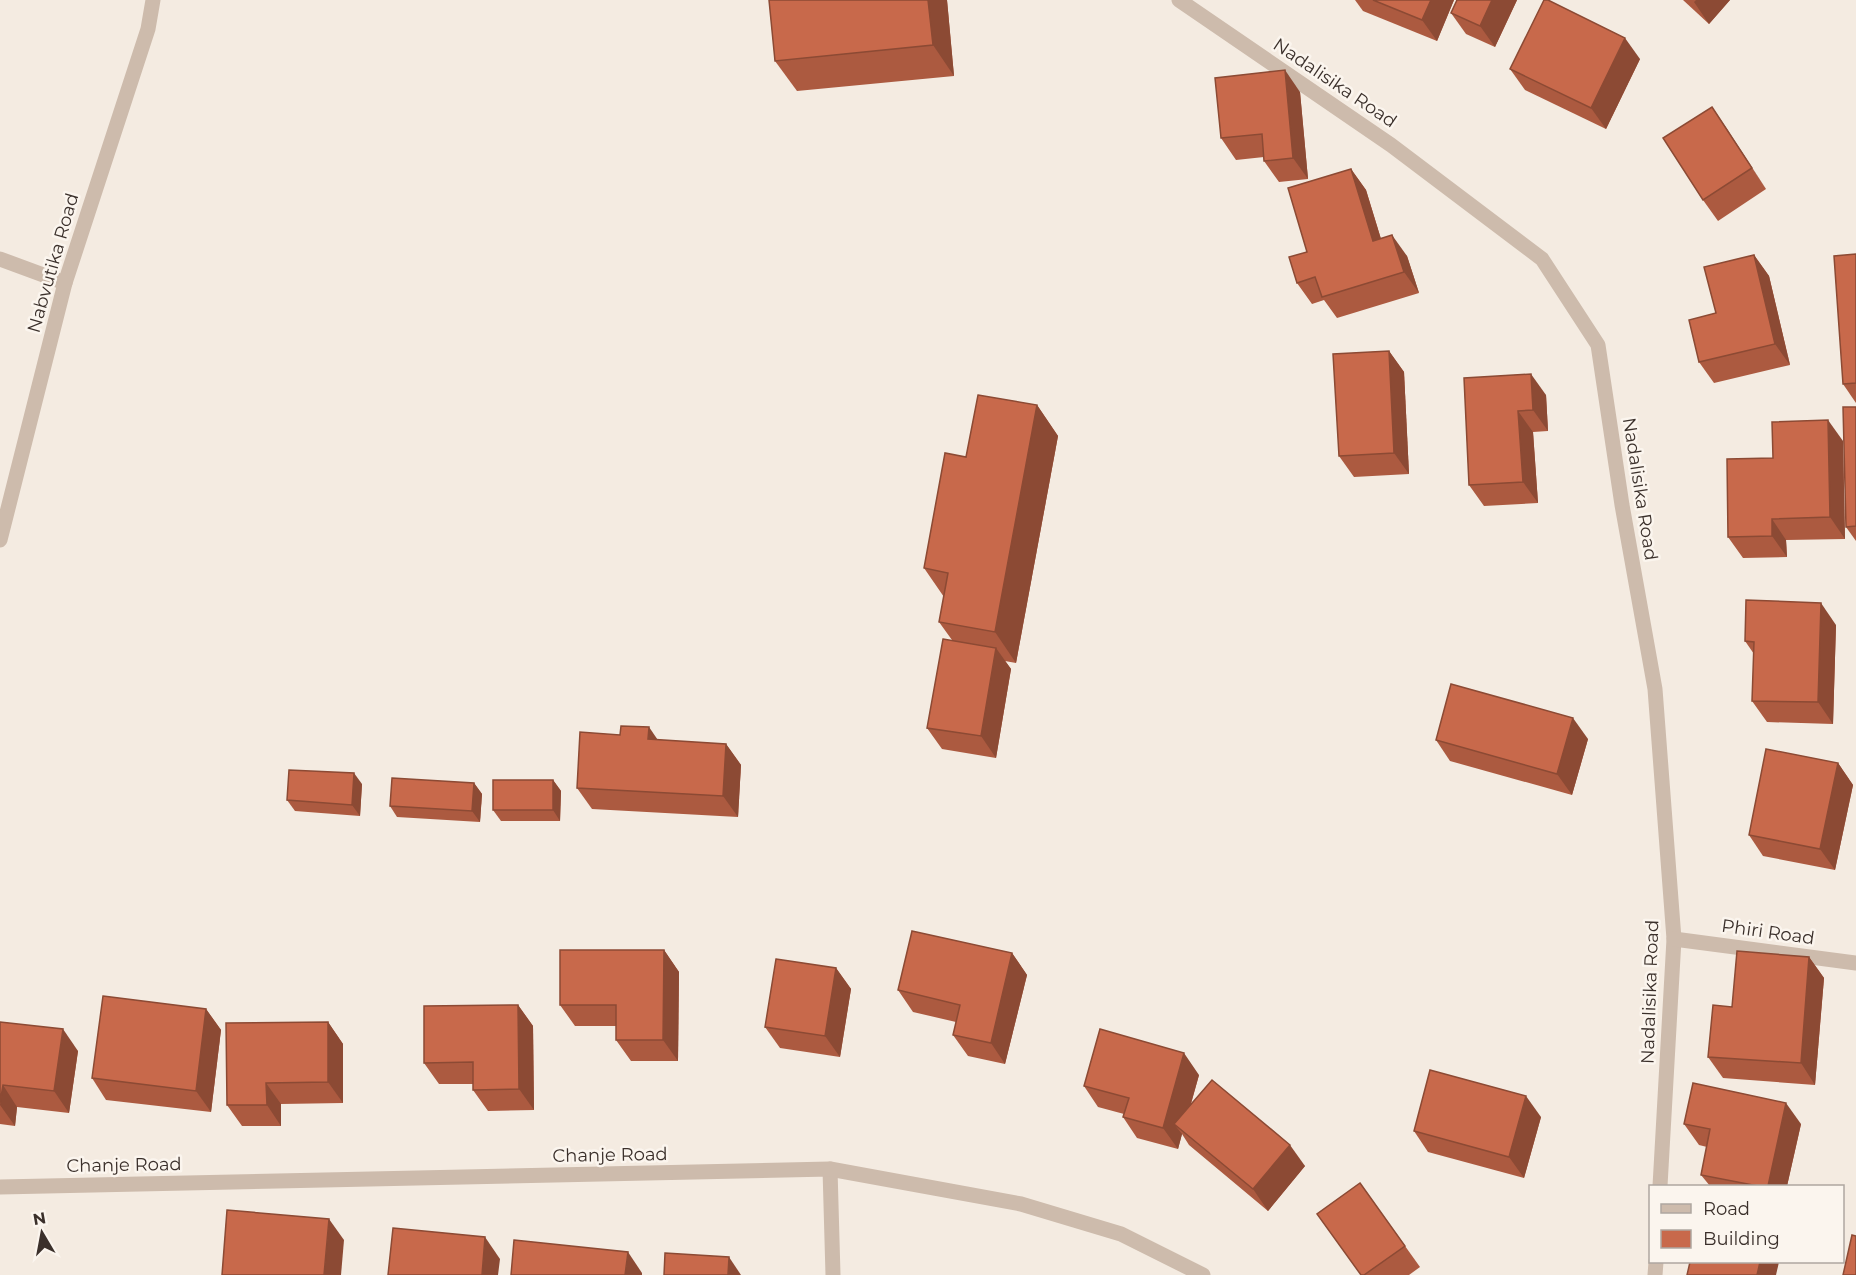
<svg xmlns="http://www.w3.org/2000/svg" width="1856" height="1275" viewBox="0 0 1856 1275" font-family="Montserrat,sans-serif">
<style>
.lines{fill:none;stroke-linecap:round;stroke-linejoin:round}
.minor{stroke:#cdbbac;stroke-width:15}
.tertiary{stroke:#cdbbac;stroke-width:15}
.wall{fill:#ac5a40}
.shaded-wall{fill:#8c4a34}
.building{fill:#c8694b;stroke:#8c4a34;stroke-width:1.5}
.labels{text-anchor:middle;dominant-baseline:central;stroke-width:5;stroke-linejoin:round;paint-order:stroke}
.street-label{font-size:18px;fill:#3b302b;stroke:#fbf5ee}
</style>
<rect width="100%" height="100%" fill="#f4ebe1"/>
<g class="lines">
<g class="minor">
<polyline points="1179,0 1391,145 1542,259 1598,345 1622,505 1655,689 1674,939 1660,1186"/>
<polyline points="0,259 65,283"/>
<polyline points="1674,939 1856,963"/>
<polyline points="830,1169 833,1275"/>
<polyline points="1655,1275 1656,1262"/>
</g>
<g class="tertiary">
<polyline points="0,540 65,283 148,29 153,0"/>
<polyline points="0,1187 830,1169 1021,1204 1121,1234 1203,1275"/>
</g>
</g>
<g class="wall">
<polygon points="769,0 947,0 954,76 797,91 775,61"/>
<polygon points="1355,0 1454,0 1437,41 1363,11"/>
<polygon points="1517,0 1495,47 1466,34 1451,13"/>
<polygon points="1683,0 1730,0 1709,24"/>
<polygon points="1640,59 1606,129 1525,90 1510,69"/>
<polygon points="1300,92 1308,179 1279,182 1264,161 1264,157 1236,160 1221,138"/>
<polygon points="1712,107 1766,189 1718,221 1703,200"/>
<polygon points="1351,169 1366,190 1381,239 1407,256 1419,293 1337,318 1324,300 1312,304 1297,283 1307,252"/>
<polygon points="1856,254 1856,403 1843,384"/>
<polygon points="1754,255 1769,276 1790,365 1714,383 1699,362 1716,313"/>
<polygon points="1389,351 1404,372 1409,474 1354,477 1339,456"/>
<polygon points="1464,378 1546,395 1548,431 1533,432 1538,503 1484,506 1469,485"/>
<polygon points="1037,405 1058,436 1016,663 1005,661 1011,669 996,758 942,749 927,728 952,640 939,622 944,597 924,568 966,457"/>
<polygon points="1856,407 1856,541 1846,527"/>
<polygon points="1843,441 1845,539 1786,540 1787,557 1743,558 1728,537 1773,458"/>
<polygon points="1836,625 1833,724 1767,722 1752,701 1754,654 1745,641"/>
<polygon points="1588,739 1572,795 1450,761 1436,740"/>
<polygon points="657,740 726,744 741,765 738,817 592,809 577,788"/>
<polygon points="1838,763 1853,785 1835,870 1763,856 1749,835"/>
<polygon points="553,780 561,791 560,821 501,821 493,810"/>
<polygon points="474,783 482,794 480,822 397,817 390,806"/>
<polygon points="362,784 360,816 295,811 287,800"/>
<polygon points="664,950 679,972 678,1061 631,1061 616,1040 616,1026 575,1026 560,1005"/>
<polygon points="1012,953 1027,975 1005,1064 968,1056 953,1035 956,1022 913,1012 898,990"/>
<polygon points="1809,957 1824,978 1815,1085 1723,1078 1708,1057 1732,1007"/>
<polygon points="836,968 851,989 840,1057 780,1048 765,1027"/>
<polygon points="518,1005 533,1026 534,1110 488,1111 473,1090 473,1084 439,1084 424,1063"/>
<polygon points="206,1009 221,1030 211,1112 106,1100 92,1078"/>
<polygon points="0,1022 78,1051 69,1113 17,1107 15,1126 0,1124"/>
<polygon points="328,1022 343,1044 343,1103 281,1104 281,1126 242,1126 227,1105"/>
<polygon points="1199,1075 1191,1104 1305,1166 1268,1211 1189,1145 1182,1134 1178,1149 1137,1138 1123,1117 1124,1114 1098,1107 1084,1086"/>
<polygon points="1541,1117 1524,1178 1428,1152 1414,1131"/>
<polygon points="1684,1124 1801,1124 1787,1186 1710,1186 1701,1175 1707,1147 1699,1145"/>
<polygon points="1360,1183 1420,1267 1409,1275 1361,1275"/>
</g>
<g class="shaded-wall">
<polygon points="928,0 947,0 954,76 933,45"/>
<polygon points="1431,0 1454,0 1437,41 1422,20"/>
<polygon points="1492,0 1517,0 1495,47 1480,26"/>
<polygon points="1696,0 1730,0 1709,24 1694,2"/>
<polygon points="1625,38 1640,59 1606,129 1591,108"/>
<polygon points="1285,70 1300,92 1308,179 1293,158"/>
<polygon points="1712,107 1727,129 1766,189 1752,168"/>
<polygon points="1351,169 1366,190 1388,262 1373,241"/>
<polygon points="1392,235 1407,256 1419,293 1404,272"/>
<polygon points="1754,255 1769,276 1790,365 1775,344"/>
<polygon points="1389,351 1404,372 1409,474 1394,453"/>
<polygon points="1531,374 1546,395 1548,431 1533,410"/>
<polygon points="1037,405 1058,436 1016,663 995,632"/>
<polygon points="1518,411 1533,432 1538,503 1523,482"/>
<polygon points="1828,420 1843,441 1845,539 1830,517"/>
<polygon points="1772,519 1786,540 1787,557 1772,536"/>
<polygon points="1821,603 1836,625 1833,724 1818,702"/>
<polygon points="996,648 1011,669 996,758 981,736"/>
<polygon points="1573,718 1588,739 1572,795 1557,774"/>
<polygon points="649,727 664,749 648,739"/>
<polygon points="726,744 741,765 738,817 723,796"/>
<polygon points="1838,763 1853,785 1835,870 1820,849"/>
<polygon points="354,773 362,784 360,816 352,805"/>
<polygon points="553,780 561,791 560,821 553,810"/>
<polygon points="474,783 482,794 480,822 472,811"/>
<polygon points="664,950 679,972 678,1061 663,1040"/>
<polygon points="1012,953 1027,975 1005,1064 991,1043"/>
<polygon points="1809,957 1824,978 1815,1085 1801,1063"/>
<polygon points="836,968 851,989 840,1057 825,1036"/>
<polygon points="518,1005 533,1026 534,1110 519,1089"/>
<polygon points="206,1009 221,1030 211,1112 196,1091"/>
<polygon points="328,1022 343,1044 343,1103 328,1082"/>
<polygon points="63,1029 78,1051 69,1113 54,1091"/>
<polygon points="1184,1053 1199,1075 1183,1131 1174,1124 1182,1134 1178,1149 1163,1128"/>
<polygon points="266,1083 281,1104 281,1126 267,1105"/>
<polygon points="3,1085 17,1107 15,1126 0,1105"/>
<polygon points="1526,1096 1541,1117 1524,1178 1509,1157"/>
<polygon points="1786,1103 1801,1124 1787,1186 1768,1186"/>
<polygon points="1290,1145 1305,1166 1268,1211 1253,1189"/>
<polygon points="329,1219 344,1240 341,1275 324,1275"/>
<polygon points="485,1237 500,1259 498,1275 482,1275"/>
<polygon points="628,1252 642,1273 642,1275 625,1275"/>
<polygon points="729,1257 741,1275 728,1275"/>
<polygon points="1760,1262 1779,1262 1776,1275 1757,1275"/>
</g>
<g class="building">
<polygon points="769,0 928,0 933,45 775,61"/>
<polygon points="1373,0 1431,0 1422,20"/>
<polygon points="1457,0 1492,0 1480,26 1451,13"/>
<polygon points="1544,0 1548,0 1625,38 1591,108 1510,69"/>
<polygon points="1285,70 1293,158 1264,161 1262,134 1221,138 1215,78"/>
<polygon points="1712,107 1752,168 1703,200 1663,138"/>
<polygon points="1351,169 1373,241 1392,235 1404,272 1322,297 1315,277 1297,283 1289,257 1307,252 1288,188"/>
<polygon points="1856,254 1856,383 1843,384 1834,256"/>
<polygon points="1754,255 1775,344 1699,362 1689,320 1716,313 1704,267"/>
<polygon points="1389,351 1394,453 1339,456 1333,354"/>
<polygon points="1531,374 1533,410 1518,411 1523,482 1469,485 1464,378"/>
<polygon points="978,395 1037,405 995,632 939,622 948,573 924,568 945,453 966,457"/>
<polygon points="1843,407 1856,407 1856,526 1846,527"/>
<polygon points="1828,420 1830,517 1772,519 1772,536 1728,537 1727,459 1773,458 1772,422"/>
<polygon points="1746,600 1821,603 1818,702 1752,701 1754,642 1745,641"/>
<polygon points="943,639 996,648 981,736 927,728"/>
<polygon points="1451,684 1573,718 1557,774 1436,740"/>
<polygon points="621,726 649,727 648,739 726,744 723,796 577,788 580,732 620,735"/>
<polygon points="1766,749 1838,763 1820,849 1749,835"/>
<polygon points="289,770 354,773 352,805 287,800"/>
<polygon points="392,778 474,783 472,811 390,806"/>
<rect x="493" y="780" width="60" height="30"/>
<polygon points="912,931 1012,953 991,1043 953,1035 960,1005 898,990"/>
<polygon points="560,950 664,950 663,1040 616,1040 616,1005 560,1005"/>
<polygon points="1737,951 1809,957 1801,1063 1708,1057 1713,1005 1732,1007"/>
<polygon points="776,959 836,968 825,1036 765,1027"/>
<polygon points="103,996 206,1009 196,1091 92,1078"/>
<polygon points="518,1005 519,1089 473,1090 473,1062 424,1063 424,1006"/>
<polygon points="0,1022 63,1029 54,1091 3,1085 0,1103"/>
<polygon points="328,1022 328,1082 266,1083 267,1105 227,1105 226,1023"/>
<polygon points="1100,1029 1184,1053 1163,1128 1123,1117 1129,1098 1084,1086"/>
<polygon points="1430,1070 1526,1096 1509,1157 1414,1131"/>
<polygon points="1212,1080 1290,1145 1253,1189 1174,1124"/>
<polygon points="1693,1083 1786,1103 1768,1186 1758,1186 1701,1175 1710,1129 1684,1124"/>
<polygon points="1360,1183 1405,1246 1364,1275 1361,1275 1317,1214"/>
<polygon points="227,1210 329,1219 324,1275 222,1275"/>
<polygon points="393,1228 485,1237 482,1275 388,1275"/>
<polygon points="1852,1235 1856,1236 1856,1275 1843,1275"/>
<polygon points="514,1240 628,1252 625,1275 511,1275"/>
<polygon points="665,1253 729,1257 728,1275 664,1275"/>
<polygon points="1690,1262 1760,1262 1757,1275 1687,1275"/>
</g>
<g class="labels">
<g class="street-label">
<text transform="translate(1335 83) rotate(34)">Nadalisika Road</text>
<text transform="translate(53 263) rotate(-74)">Nabvutika Road</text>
<text transform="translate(1640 489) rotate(81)">Nadalisika Road</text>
<text transform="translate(1768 932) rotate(8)">Phiri Road</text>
<text transform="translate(1650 992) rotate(-88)">Nadalisika Road</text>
<text transform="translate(610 1155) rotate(-1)">Chanje Road</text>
<text transform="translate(124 1165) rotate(-1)">Chanje Road</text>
</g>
</g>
<rect x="1649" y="1185" width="195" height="78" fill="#fbf5ee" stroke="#aea6a0" stroke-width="1.5"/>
<rect x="1661" y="1204" width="30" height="9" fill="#cdbbac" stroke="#aea6a0" stroke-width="1.5"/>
<text x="1703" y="1215" font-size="18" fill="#3b302b">Road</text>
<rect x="1661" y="1230" width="30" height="18" fill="#c8694b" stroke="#aea6a0" stroke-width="1.5"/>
<text x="1703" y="1245" font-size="18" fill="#3b302b">Building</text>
<g transform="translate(42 1233) rotate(350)" stroke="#fbf5ee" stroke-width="4.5" paint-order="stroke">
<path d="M0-4.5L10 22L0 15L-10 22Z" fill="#3b302b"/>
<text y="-9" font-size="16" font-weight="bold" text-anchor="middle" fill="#3b302b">N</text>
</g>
</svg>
